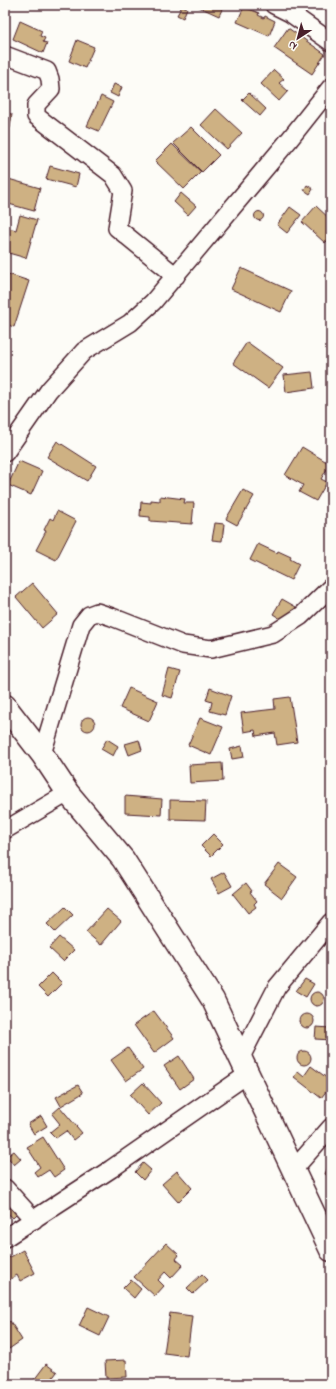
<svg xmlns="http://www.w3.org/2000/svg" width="336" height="1389" viewBox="0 0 336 1389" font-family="'Indie Flower',sans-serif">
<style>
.building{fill:#ceb183;stroke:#4a1f2b}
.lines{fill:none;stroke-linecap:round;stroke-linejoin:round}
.street-casing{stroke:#4a1f2b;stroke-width:20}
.secondary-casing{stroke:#4a1f2b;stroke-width:25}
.street{stroke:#fdfcf7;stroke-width:17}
.secondary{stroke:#fdfcf7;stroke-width:22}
</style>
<rect width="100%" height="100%" fill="#fdfcf7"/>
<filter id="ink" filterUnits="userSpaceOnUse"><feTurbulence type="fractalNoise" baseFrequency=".025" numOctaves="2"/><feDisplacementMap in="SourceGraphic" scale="8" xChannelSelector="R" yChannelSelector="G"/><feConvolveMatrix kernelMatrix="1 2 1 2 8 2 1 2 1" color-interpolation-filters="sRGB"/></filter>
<g filter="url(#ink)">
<g class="building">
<polygon points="197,5 224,5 219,16 197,6"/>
<polygon points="320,5 331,5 331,10"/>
<polygon points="182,6 187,8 183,18 177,15"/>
<polygon points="244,7 259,13 258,15 264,18 265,16 275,21 269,36 237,22"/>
<polygon points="20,21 42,31 40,36 45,38 43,42 47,43 43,53 13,39"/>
<polygon points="288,28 325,54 312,74 274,48"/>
<polygon points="77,40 94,47 85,68 69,61"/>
<polygon points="274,70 284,79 279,83 288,91 279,101 261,84"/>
<polygon points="114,84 122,87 118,97 110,93"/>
<polygon points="249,93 266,109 260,116 242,100"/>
<polygon points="101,96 113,102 99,131 87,126"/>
<polygon points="216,109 242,133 227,149 201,125"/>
<polygon points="5,113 12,114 10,128 5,127"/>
<polygon points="191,127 219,155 202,172 173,143"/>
<polygon points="172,144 201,172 184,189 155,161"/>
<polygon points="50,166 79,174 76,187 46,179"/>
<polygon points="5,178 40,188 34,211 5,203"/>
<polygon points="307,185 313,189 310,194 304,190"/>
<polygon points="181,193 196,206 188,215 174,202"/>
<polygon points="316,206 331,220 331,237 325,243 302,222"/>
<polygon points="290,207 301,215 287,233 277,225"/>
<circle cx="259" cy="216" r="4.5"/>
<polygon points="20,215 37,220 26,258 5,252 5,227 16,230"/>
<polygon points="241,268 291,291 281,312 231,289"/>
<polygon points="5,273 29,281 14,327 5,324 5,300 7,295 5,294"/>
<polygon points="247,342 283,368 268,388 233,363"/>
<polygon points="312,372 314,388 286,392 284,375"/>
<polygon points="57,441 96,466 87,481 47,457"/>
<polygon points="302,447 330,464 321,479 327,482 316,501 299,492 303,485 285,475"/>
<polygon points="19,461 42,471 31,495 8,485"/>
<polygon points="243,490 254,496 237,525 226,519"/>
<polygon points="160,496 185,499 184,503 194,503 192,524 150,521 150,517 140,516 141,502 151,503 151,500 160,501"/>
<polygon points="57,511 76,521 56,560 36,550 46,531 44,530 50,518 53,520"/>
<polygon points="215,523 224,524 222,541 212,540"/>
<polygon points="258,544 277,553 278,551 291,557 290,559 299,564 291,580 250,560"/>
<polygon points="32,583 58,614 42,628 16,597"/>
<polygon points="282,599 296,607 287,623 273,614"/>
<polygon points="169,669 180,672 172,698 162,695"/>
<polygon points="129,688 158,701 149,721 120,708"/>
<polygon points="210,688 231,696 225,715 210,711 212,702 206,700"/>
<polygon points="290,697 297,742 277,745 275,733 256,736 255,730 244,732 241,713 275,709 274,699"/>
<circle cx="88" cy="724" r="7"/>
<polygon points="200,718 223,727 211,755 188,745"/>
<polygon points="107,739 118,746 113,756 101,749"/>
<polygon points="139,740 142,750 129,755 125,744"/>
<polygon points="242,746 244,757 232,759 230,749"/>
<polygon points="222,763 223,781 190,783 189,765"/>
<polygon points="125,796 162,799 161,815 125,813"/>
<polygon points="170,800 206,801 205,820 170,819"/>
<polygon points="213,834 223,844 211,856 201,846"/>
<polygon points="279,864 297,877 282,898 264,884"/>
<polygon points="224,872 232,886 219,893 211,879"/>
<polygon points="246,883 252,891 250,892 257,901 254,904 256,907 248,913 233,894"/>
<polygon points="65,907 73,915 55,932 47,924"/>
<polygon points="107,909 121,921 101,945 86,932"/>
<polygon points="59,937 74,950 63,961 49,948"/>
<polygon points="52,973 62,983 48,997 38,987"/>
<polygon points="305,979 314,984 306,997 296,991"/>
<circle cx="317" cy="999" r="7"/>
<polygon points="154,1011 174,1038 154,1053 134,1025"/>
<circle cx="307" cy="1021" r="7"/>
<polygon points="316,1027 331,1028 331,1040 315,1039"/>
<polygon points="128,1048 143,1069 126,1081 111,1060"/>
<circle cx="304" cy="1058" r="7"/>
<polygon points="179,1056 194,1079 180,1089 164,1066"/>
<polygon points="311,1066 331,1081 331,1085 321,1098 294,1077 298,1071 304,1076"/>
<polygon points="143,1083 161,1103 148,1115 130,1095"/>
<polygon points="78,1085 83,1093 61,1106 56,1097"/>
<polygon points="60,1107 82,1133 73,1140 66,1131 56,1138 50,1132 60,1124 52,1114"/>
<polygon points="41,1116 47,1126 34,1134 28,1124"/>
<polygon points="43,1137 64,1170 54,1177 49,1170 38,1177 34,1172 40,1167 27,1147"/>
<polygon points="14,1151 21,1159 14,1165 7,1156"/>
<polygon points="331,1160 331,1177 325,1174"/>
<polygon points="143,1163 151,1170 143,1180 135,1172"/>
<polygon points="177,1171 192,1188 178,1202 162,1184"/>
<polygon points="5,1200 20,1211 13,1218 5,1211"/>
<polygon points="166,1243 179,1255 176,1259 183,1265 171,1278 165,1272 158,1280 164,1286 155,1296 134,1277"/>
<polygon points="23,1250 35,1273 20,1281 17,1275 5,1282 5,1260"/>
<polygon points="202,1274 208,1280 193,1294 187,1288"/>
<polygon points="131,1280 141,1289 134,1298 123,1288"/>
<polygon points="88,1307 109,1317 100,1336 79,1326"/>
<polygon points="170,1313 192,1316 187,1356 164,1353"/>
<polygon points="10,1321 22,1340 9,1349 5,1343 5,1325"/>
<polygon points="126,1360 127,1377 106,1378 105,1361"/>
<polygon points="46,1364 57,1372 48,1384 40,1384 34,1380"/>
</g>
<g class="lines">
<defs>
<g id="street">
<polyline points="274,5 290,13 331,42"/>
<polyline points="5,55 47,71 50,79 51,89 36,105 36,116 113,175 123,191 117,228 176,276"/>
<polyline points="5,453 49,390 84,351 130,323 153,302 289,140 331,87"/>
<polyline points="42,754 81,625 89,615 97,612 112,617 183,645 211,649 273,634 301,616 331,587"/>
<polyline points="5,830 68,793"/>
<polyline points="241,1057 277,987 331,922"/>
<polyline points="294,1169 331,1127"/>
<polyline points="5,1188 34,1220"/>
<polyline points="5,1238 111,1169 248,1074"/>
</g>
<polyline id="secondary" points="5,706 42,754 68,793 123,859 213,1000 331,1250"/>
</defs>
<use href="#street" class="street-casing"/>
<use href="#secondary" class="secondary-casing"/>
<use href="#street" class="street"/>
<use href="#secondary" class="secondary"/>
</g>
</g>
<rect width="336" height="1389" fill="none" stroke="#fdfcf7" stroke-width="20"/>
<rect x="10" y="10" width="316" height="1369" fill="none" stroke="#4a1f2b" stroke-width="1.5" filter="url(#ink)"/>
<g transform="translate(298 38) rotate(216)" stroke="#fdfcf7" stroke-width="3" paint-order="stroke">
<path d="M0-3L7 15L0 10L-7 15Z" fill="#4a1f2b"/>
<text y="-6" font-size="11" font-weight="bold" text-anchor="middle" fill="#4a1f2b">N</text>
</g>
</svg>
